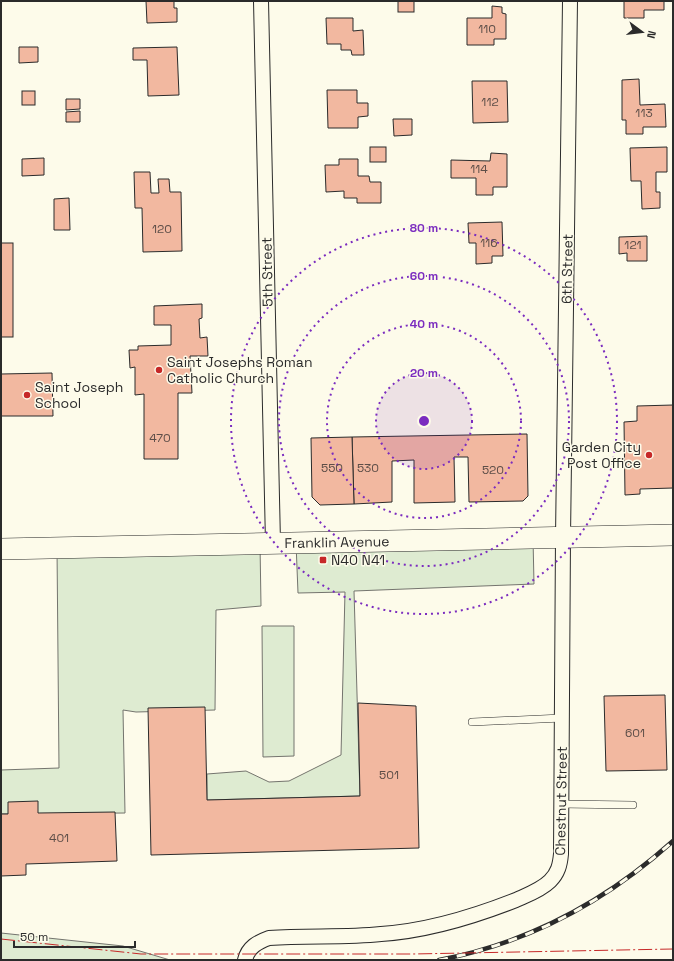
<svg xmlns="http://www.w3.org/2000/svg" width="674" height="961" viewBox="0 0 674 961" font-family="'Space Grotesk',sans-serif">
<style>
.green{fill:#deebd1;stroke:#74746e}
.building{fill:#f2b8a0;stroke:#2b2b2b}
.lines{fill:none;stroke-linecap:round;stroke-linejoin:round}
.lane-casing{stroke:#2b2b2b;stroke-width:8}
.street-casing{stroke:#2b2b2b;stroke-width:16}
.secondary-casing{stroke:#2b2b2b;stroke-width:22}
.lane{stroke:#fdfbea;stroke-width:7}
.street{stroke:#fdfbea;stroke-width:14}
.secondary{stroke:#fdfbea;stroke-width:21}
.rail-casing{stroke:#2b2b2b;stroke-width:4.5}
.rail{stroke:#fdfbea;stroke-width:3;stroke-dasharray:9;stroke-linecap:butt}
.power{stroke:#c62828;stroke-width:1;stroke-dasharray:14 3 2 3;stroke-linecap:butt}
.ring{fill:none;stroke:#7b2cbf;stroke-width:2;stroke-dasharray:2 4}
.poi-dot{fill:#c62828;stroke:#fdfbea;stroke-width:1.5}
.labels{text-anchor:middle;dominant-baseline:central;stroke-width:3;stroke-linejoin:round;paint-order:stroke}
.number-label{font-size:12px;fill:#5d4e48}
.street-label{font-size:14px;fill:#2b2b2b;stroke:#fdfbea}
.poi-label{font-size:14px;fill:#2b2b2b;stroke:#fdfbea;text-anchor:start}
.centre{fill:#7b2cbf;stroke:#fdfbea;stroke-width:2}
.ring-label{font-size:12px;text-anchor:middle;font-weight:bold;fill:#7b2cbf;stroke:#fdfbea;stroke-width:3;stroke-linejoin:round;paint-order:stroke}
</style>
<rect width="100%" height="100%" fill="#fdfbea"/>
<g class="green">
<polygon points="533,538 534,584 354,591 360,796 207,800 207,774 246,771 269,782 289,781 341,755 345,592 298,593 296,543"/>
<polygon points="260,544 261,606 216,610 215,710 136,712 123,710 125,813 1,814 1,770 59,768 57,548"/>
<polygon points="262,626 294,626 294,756 263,757"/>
<polygon points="1,933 123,946 170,960 1,960"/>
</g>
<g class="building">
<polygon points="146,1 174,1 174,8 177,8 177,22 147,23"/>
<rect x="398" y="1" width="16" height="11"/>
<polygon points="624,1 664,1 664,10 644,10 644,18 624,18"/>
<polygon points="492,6 502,7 502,13 506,14 506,39 494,39 494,45 467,45 467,18 492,18"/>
<polygon points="326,18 353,18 353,31 363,30 364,55 352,55 351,50 341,50 341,44 327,44"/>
<polygon points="19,47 38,47 38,62 19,63"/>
<polygon points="177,47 179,95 148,96 147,60 133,60 133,48"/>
<polygon points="639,79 640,105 665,104 666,127 643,127 643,134 626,134 626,120 622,120 622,80"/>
<polygon points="472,81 507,81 508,122 473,123"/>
<polygon points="327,90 357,90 357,103 368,103 368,116 358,117 358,128 328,128"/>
<rect x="22" y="91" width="13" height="14"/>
<polygon points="66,99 80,99 80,109 66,110"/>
<polygon points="80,111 80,122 66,122 66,112"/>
<polygon points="393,119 412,119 412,135 394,136"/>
<rect x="370" y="147" width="16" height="15"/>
<polygon points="667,147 667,172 656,172 656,192 660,192 660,208 642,209 641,181 631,181 630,148"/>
<polygon points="491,153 507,154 507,187 493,187 493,195 476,195 476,178 451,178 451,160 490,161"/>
<polygon points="44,158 44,175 22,176 22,159"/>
<polygon points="339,159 358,159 358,176 369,176 370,182 381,182 381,203 357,203 357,198 344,198 344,191 326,192 325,165 339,165"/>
<polygon points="134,172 150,172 151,193 159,193 158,179 169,179 170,192 181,192 182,251 143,252 142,208 135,208"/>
<polygon points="69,198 70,230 54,230 54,199"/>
<polygon points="502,222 503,256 492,256 492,263 476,264 476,243 469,243 468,223"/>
<polygon points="647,236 647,261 627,261 627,253 619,254 619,237"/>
<rect x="1" y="243" width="12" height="94"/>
<polygon points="202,304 202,318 199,319 200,338 207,337 208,356 190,356 192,393 178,393 178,459 144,459 144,394 135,395 135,367 130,368 129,350 138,350 138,346 171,345 171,325 154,325 154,306"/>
<polygon points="52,373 53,416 1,416 1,374"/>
<polygon points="673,405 673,488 640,489 640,494 625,495 624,422 637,421 637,406"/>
<polygon points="527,434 528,496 523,501 469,502 468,457 454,457 455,502 414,503 414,460 392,461 392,502 354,504 352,437"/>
<polygon points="352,437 354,504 320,505 312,497 311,438"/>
<polygon points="665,695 667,770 606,771 604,696"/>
<polygon points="358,703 416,706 419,848 151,855 148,708 205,707 207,800 360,796"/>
<polygon points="38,801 38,813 115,812 117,861 26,864 26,875 1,876 1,814 8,814 8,802"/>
</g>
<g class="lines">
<defs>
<g id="lane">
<polyline points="472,722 562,718"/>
<polyline points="561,804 633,805"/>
</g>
<g id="street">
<polyline points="261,1 273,543"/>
<path d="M 245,960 C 248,947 258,942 269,938 C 307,935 344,938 381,934 C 427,931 473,917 516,900 C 527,895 541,890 550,881 C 558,873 560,865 561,854 L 563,537 L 570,1"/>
</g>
<polyline id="secondary" points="1,549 673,535"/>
</defs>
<use href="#lane" class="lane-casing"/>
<use href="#street" class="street-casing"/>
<use href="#secondary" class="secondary-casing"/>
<use href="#lane" class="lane"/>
<use href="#street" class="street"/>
<use href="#secondary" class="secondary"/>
<defs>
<path id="rail" d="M 439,960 C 529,943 605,902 673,841"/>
</defs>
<use href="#rail" class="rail-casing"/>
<use href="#rail" class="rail"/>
<polyline class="power" points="1,939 141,954 413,954 673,949"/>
</g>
<circle cx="424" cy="421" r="48" fill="#7b2cbf" fill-opacity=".12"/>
<g class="ring">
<circle cx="424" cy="421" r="48"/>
<circle cx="424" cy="421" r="97"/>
<circle cx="424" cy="421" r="145"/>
<circle cx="424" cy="421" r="193"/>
</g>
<g class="poi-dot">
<circle cx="159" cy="370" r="4"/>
<circle cx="27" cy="395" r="4"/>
<circle cx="649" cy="455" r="4"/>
<rect x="319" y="556" width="8" height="8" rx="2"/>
</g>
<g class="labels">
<g class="number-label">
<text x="487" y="29">110</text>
<text x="490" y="102">112</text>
<text x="644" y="113">113</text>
<text x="479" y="169">114</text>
<text x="162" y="229">120</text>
<text x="489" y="243">116</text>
<text x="633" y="245">121</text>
<text x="160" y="438">470</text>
<text x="332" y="468">550</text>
<text x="368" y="468">530</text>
<text x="493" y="470">520</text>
<text x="635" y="733">601</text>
<text x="389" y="775">501</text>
<text x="59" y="838">401</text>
</g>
<g class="street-label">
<text transform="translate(567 269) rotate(-89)">6th Street</text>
<text transform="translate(267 272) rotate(-91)">5th Street</text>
<text transform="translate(337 542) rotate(-1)">Franklin Avenue</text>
<text transform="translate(561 801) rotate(-89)">Chestnut Street</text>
</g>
<g class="poi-label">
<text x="167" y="362">Saint Josephs Roman<tspan x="167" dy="16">Catholic Church</tspan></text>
<text x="35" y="387">Saint Joseph<tspan x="35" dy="16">School</tspan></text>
<text x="641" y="447" text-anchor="end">Garden City<tspan x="641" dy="16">Post Office</tspan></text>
<text x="331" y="560">N40 N41</text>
</g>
</g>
<circle cx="424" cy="421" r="6" class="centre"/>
<g class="ring-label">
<text x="424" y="232">80 m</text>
<text x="424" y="280">60 m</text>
<text x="424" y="328">40 m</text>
<text x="424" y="377">20 m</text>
</g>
<rect width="674" height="961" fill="none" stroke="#2b2b2b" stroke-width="4"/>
<g transform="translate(642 32) rotate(105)" stroke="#fdfbea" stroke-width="3" paint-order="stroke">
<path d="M0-3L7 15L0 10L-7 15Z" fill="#2b2b2b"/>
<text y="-6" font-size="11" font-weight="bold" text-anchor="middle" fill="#2b2b2b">N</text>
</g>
<path d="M14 941v6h121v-6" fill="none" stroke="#2b2b2b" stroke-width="2"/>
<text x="20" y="941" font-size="12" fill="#2b2b2b" stroke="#fdfbea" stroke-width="3" paint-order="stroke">50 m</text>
</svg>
